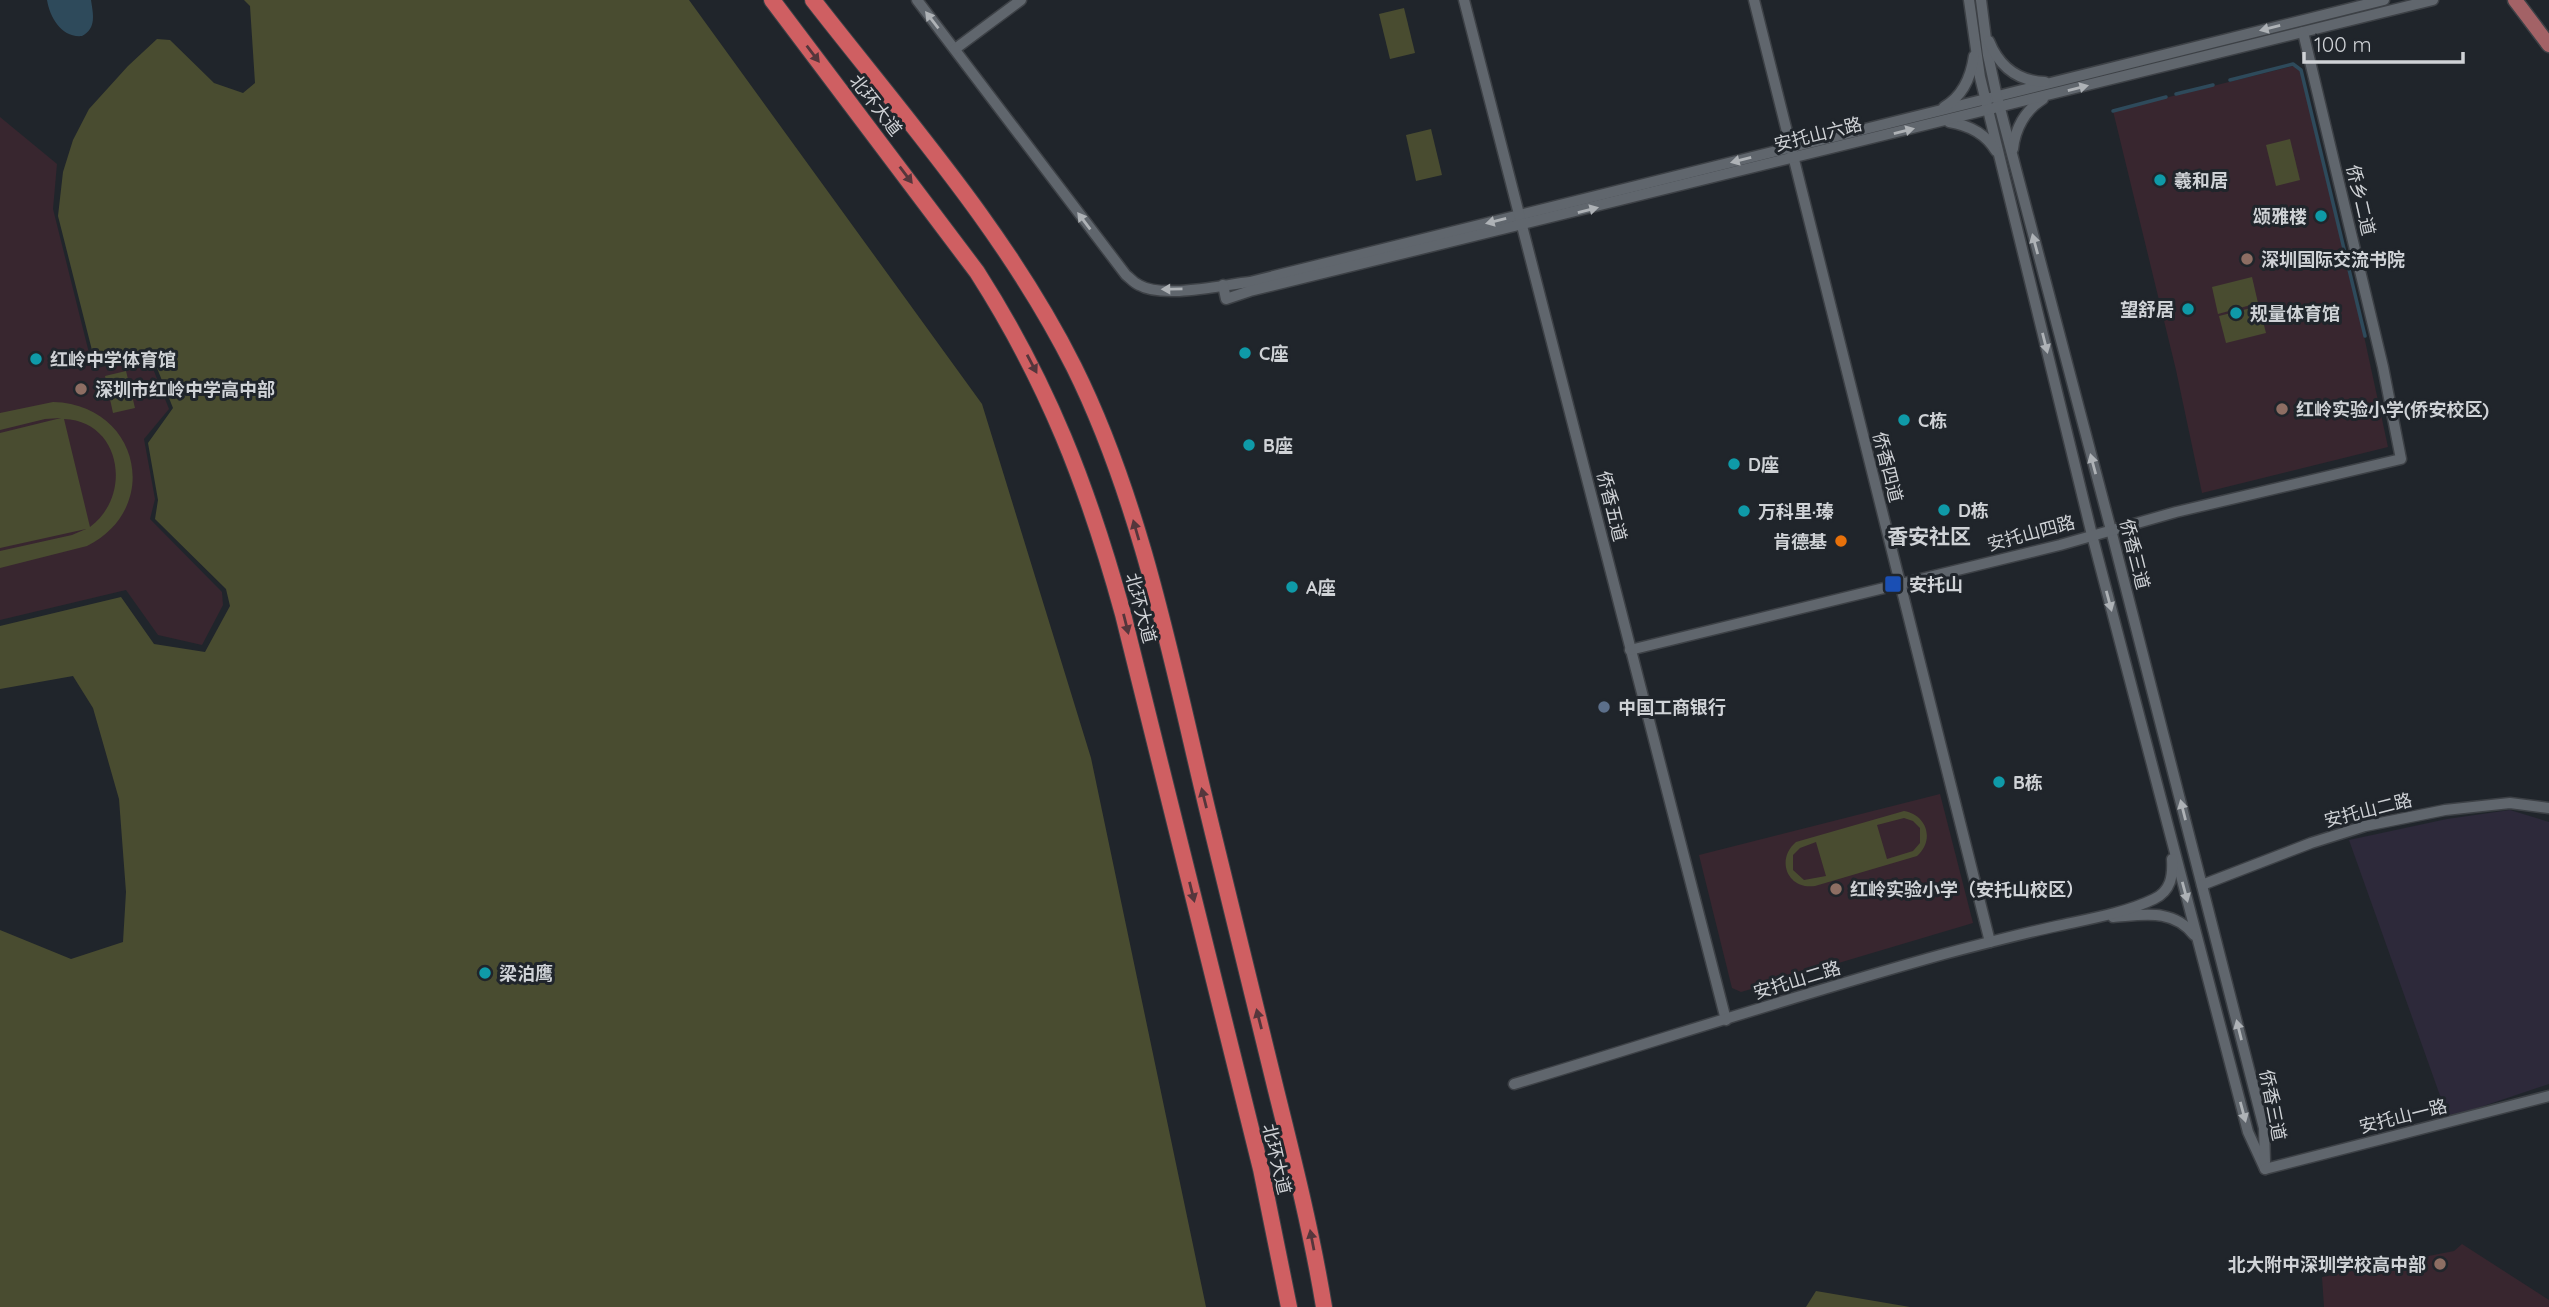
<svg xmlns="http://www.w3.org/2000/svg" width="2549" height="1307" viewBox="0 0 2549 1307" font-family="Quicksand,'Noto Sans SC',sans-serif">
<style>
.industrial{fill:#2d293a}
.education{fill:#38262f}
.green{fill:#494c30;fill-rule:evenodd}
.water{fill:#2e4a5b}
.lines{fill:none;stroke-linecap:round;stroke-linejoin:round}
.stream{stroke:#2e4a5b;stroke-width:3.5}
.minor-casing{stroke:#3d4146;stroke-width:13}
.major-casing{stroke:#3d4146;stroke-width:17}
.highway-casing{stroke:#3d4146;stroke-width:18}
.minor{stroke:#60666d;stroke-width:10}
.major{stroke:#a36266;stroke-width:14}
.highway{stroke:#cf5f62;stroke-width:16}
.oneway{fill:#aeb2b6}
.oneway2{fill:#55363c}
.culture-dot{fill:#0f9aa8;stroke:#20252b;stroke-width:2.5}
.education-dot{fill:#8d6e63;stroke:#20252b;stroke-width:2.5}
.food-dot{fill:#e8710a;stroke:#20252b;stroke-width:2.5}
.transit-dot{fill:#1a4fb4;stroke:#20252b;stroke-width:2.5}
.service-dot{fill:#5c6f8a;stroke:#20252b;stroke-width:2.5}
.labels{text-anchor:middle;dominant-baseline:central;stroke-width:6;stroke-linejoin:round;paint-order:stroke}
.street-label{font-size:18px;fill:#cfd2d6;stroke:#20252b}
.poi-label{font-size:18px;font-weight:bold;fill:#cfd2d6;stroke:#20252b;text-anchor:start}
.quarter-label{font-size:21px;font-weight:bold;fill:#cfd2d6;stroke:#20252b}
</style>
<rect width="100%" height="100%" fill="#20252b"/>
<polygon class="industrial" points="2510,810 2549,822 2549,1084 2448,1118 2349,840 2447,819"/>
<g class="education">
<polygon points="2293,66 2300,70 2364,336 2388,447 2202,493 2176,370 2113,111"/>
<polygon points="0,117 57,164 53,209 93,369 148,356 169,409 144,439 155,499 150,519 222,592 223,605 202,645 158,635 126,590 0,620"/>
<polygon points="1940,794 1973,923 1741,992 1732,988 1699,855"/>
<polygon points="2462,1244 2549,1300 2549,1307 2324,1307 2322,1277 2454,1251"/>
</g>
<g class="green">
<polygon points="244,0 689,0 982,404 1091,758 1206,1307 0,1307 0,930 71,959 123,942 126,892 119,799 93,708 73,676 0,689 0,626 121,597 154,644 205,652 230,606 226,589 155,519 158,500 148,443 173,408 151,353 96,366 58,216 63,172 73,140 89,109 128,66 157,39 170,40 214,83 243,93 255,83 250,6"/>
<polygon points="1404,8 1415,53 1390,59 1379,14"/>
<polygon points="1431,129 1442,175 1416,181 1406,135"/>
<polygon points="2290,139 2300,180 2276,186 2266,145"/>
<polygon points="2252,277 2258,303 2218,314 2212,287"/>
<polygon points="2259,306 2266,333 2226,343 2219,316"/>
<polygon points="126,371 135,408 113,413 105,376"/>
<path d="M 53,402 C 139,404 163,508 87,546 L 0,568 L 0,551 L 72,535 L 86,529 L 0,548 L 0,433 L 61,418 L 45,419 L 0,430 L 0,413 ZM 64,419 C 121,421 133,495 90,527 Z"/>
<path d="M 1904,811 C 1927,815 1935,840 1917,856 L 1815,886 C 1788,890 1775,860 1796,842 ZM 1904,818 L 1913,821 L 1920,828 L 1920,843 L 1913,851 L 1887,859 L 1877,825 ZM 1816,842 L 1826,876 L 1804,880 L 1793,870 L 1793,855 L 1800,848 Z"/>
<polygon points="1816,1291 1910,1307 1806,1307"/>
</g>
<path class="water" d="M 47,0 L 91,0 C 93,14 97,28 82,36 C 62,38 50,18 47,0 Z"/>
<g class="lines">
<g class="stream">
<polyline points="2230,80 2293,64 2301,70 2365,336"/>
<polyline points="2176,94 2213,85"/>
<polyline points="2113,111 2166,97"/>
</g>
<defs>
<g id="minor">
<path d="M 917,0 L 1126,275 C 1130,278 1134,283 1139,285 C 1163,299 1222,285 1250,282 L 2384,0"/>
<polyline points="1464,0 1726,1020"/>
<polyline points="1754,0 1990,942"/>
<polyline points="1969,0 1980,77 2092,535 2248,1132 2265,1169"/>
<polyline points="1981,0 1988,55 1997,97 2111,530 2264,1128 2265,1162"/>
<path d="M 1989,41 C 1999,66 2017,81 2045,82"/>
<polyline points="955,49 1021,0"/>
<path d="M 1944,107 C 1963,96 1971,77 1974,56"/>
<path d="M 1949,122 C 1968,125 1986,134 1996,151"/>
<path d="M 2013,149 C 2015,129 2025,110 2043,99"/>
<polyline points="1223,285 1226,299 1250,291 2433,0"/>
<polyline points="1630,650 2060,545 2176,512 2401,459 2383,367 2303,32"/>
<polyline points="2202,885 2311,843 2365,826 2445,810 2510,803 2549,808"/>
<path d="M 2113,917 C 2143,915 2173,908 2194,935"/>
<path d="M 1514,1084 C 1657,1041 1800,994 1944,954 C 1982,944 2020,934 2057,926 C 2089,919 2125,913 2154,899 C 2171,891 2173,876 2172,859"/>
<polyline points="2265,1169 2549,1096"/>
</g>
<polyline id="major" points="2515,0 2549,45"/>
<g id="highway">
<path d="M 772,0 L 977,272 C 1048,383 1088,487 1123,614 L 1261,1169 L 1289,1307"/>
<path d="M 813,0 C 905,118 1007,233 1074,367 C 1145,510 1175,679 1213,833 C 1234,919 1255,1005 1276,1090 C 1294,1162 1312,1234 1324,1307"/>
</g>
</defs>
<use href="#minor" class="minor-casing"/>
<use href="#major" class="major-casing"/>
<use href="#highway" class="highway-casing"/>
<use href="#minor" class="minor"/>
<use href="#major" class="major"/>
<use href="#highway" class="highway"/>
</g>
<defs><path id="oneway-solid" d="M-6-.8H1V-3.2L6.5 0L1 3.2V.8H-6Z" transform="scale(1.75)"/></defs>
<g class="oneway">
<use href="#oneway-solid" transform="translate(932 20) rotate(-128)"/>
<use href="#oneway-solid" transform="translate(2270 28) rotate(166)"/>
<use href="#oneway-solid" transform="translate(2078 88) rotate(-14)"/>
<use href="#oneway-solid" transform="translate(1904 131) rotate(-14)"/>
<use href="#oneway-solid" transform="translate(1741 160) rotate(166)"/>
<use href="#oneway-solid" transform="translate(1588 210) rotate(-14)"/>
<use href="#oneway-solid" transform="translate(1084 221) rotate(-127)"/>
<use href="#oneway-solid" transform="translate(1496 221) rotate(166)"/>
<use href="#oneway-solid" transform="translate(2035 244) rotate(-105)"/>
<use href="#oneway-solid" transform="translate(1172 289) rotate(179)"/>
<use href="#oneway-solid" transform="translate(2045 343) rotate(76)"/>
<use href="#oneway-solid" transform="translate(2093 464) rotate(-105)"/>
<use href="#oneway-solid" transform="translate(2109 601) rotate(75)"/>
<use href="#oneway-solid" transform="translate(2183 810) rotate(-104)"/>
<use href="#oneway-solid" transform="translate(2185 892) rotate(75)"/>
<use href="#oneway-solid" transform="translate(2239 1030) rotate(-104)"/>
<use href="#oneway-solid" transform="translate(2243 1112) rotate(75)"/>
</g>
<g class="oneway2">
<use href="#oneway-solid" transform="translate(813 54) rotate(53)"/>
<use href="#oneway-solid" transform="translate(906 175) rotate(53)"/>
<use href="#oneway-solid" transform="translate(1032 364) rotate(62)"/>
<use href="#oneway-solid" transform="translate(1136 530) rotate(-106)"/>
<use href="#oneway-solid" transform="translate(1126 624) rotate(76)"/>
<use href="#oneway-solid" transform="translate(1204 798) rotate(-104)"/>
<use href="#oneway-solid" transform="translate(1192 892) rotate(76)"/>
<use href="#oneway-solid" transform="translate(1259 1019) rotate(-104)"/>
<use href="#oneway-solid" transform="translate(1312 1240) rotate(-101)"/>
</g>
<g class="culture-dot">
<circle cx="2160" cy="180" r="7"/>
<circle cx="2321" cy="216" r="7"/>
<circle cx="2188" cy="309" r="7"/>
<circle cx="2236" cy="313" r="7"/>
<circle cx="1245" cy="353" r="7"/>
<circle cx="36" cy="359" r="7"/>
<circle cx="1904" cy="420" r="7"/>
<circle cx="1249" cy="445" r="7"/>
<circle cx="1734" cy="464" r="7"/>
<circle cx="1944" cy="510" r="7"/>
<circle cx="1744" cy="511" r="7"/>
<circle cx="1292" cy="587" r="7"/>
<circle cx="1999" cy="782" r="7"/>
<circle cx="485" cy="973" r="7"/>
</g>
<g class="education-dot">
<circle cx="2247" cy="259" r="7"/>
<circle cx="81" cy="389" r="7"/>
<circle cx="2282" cy="409" r="7"/>
<circle cx="1836" cy="889" r="7"/>
<circle cx="2440" cy="1264" r="7"/>
</g>
<circle class="food-dot" cx="1841" cy="541" r="7"/>
<rect class="transit-dot" x="1884" y="575" width="18" height="18" rx="3.5"/>
<circle class="service-dot" cx="1604" cy="707" r="7"/>
<g class="labels">
<g class="street-label">
<text transform="translate(876 105) rotate(52)">北环大道</text>
<text transform="translate(1818 134) rotate(-14)">安托山六路</text>
<text transform="translate(2361 200) rotate(77)">侨乡二道</text>
<text transform="translate(1888 467) rotate(76)">侨香四道</text>
<text transform="translate(1612 506) rotate(76)">侨香五道</text>
<text transform="translate(2031 533) rotate(-15)">安托山四路</text>
<text transform="translate(2135 554) rotate(76)">侨香三道</text>
<text transform="translate(1141 608) rotate(75)">北环大道</text>
<text transform="translate(2368 810) rotate(-14)">安托山二路</text>
<text transform="translate(1797 980) rotate(-17)">安托山二路</text>
<text transform="translate(2273 1105) rotate(79)">侨香三道</text>
<text transform="translate(2403 1116) rotate(-14)">安托山一路</text>
<text transform="translate(1277 1159) rotate(77)">北环大道</text>
</g>
<g class="poi-label">
<text x="2174" y="180">羲和居</text>
<text x="2307" y="216" text-anchor="end">颂雅楼</text>
<text x="2261" y="259">深圳国际交流书院</text>
<text x="2174" y="309" text-anchor="end">望舒居</text>
<text x="2250" y="313">规量体育馆</text>
<text x="1259" y="353">C座</text>
<text x="50" y="359">红岭中学体育馆</text>
<text x="95" y="389">深圳市红岭中学高中部</text>
<text x="2296" y="409">红岭实验小学(侨安校区)</text>
<text x="1918" y="420">C栋</text>
<text x="1263" y="445">B座</text>
<text x="1748" y="464">D座</text>
<text x="1958" y="510">D栋</text>
<text x="1758" y="511">万科里·瑧</text>
<text x="1827" y="541" text-anchor="end">肯德基</text>
<text x="1909" y="584">安托山</text>
<text x="1306" y="587">A座</text>
<text x="1618" y="707">中国工商银行</text>
<text x="2013" y="782">B栋</text>
<text x="1850" y="889">红岭实验小学（安托山校区）</text>
<text x="499" y="973">梁泊鹰</text>
<text x="2426" y="1264" text-anchor="end">北大附中深圳学校高中部</text>
</g>
<g class="quarter-label">
<text x="1929" y="536">香安社区</text>
</g>
</g>
<path d="M2304 52v10h159v-10" fill="none" stroke="#cfd2d6" stroke-width="3.5"/>
<text x="2314" y="52" font-size="21" fill="#cfd2d6" stroke="#20252b" stroke-width="5" paint-order="stroke">100 m</text>
</svg>
